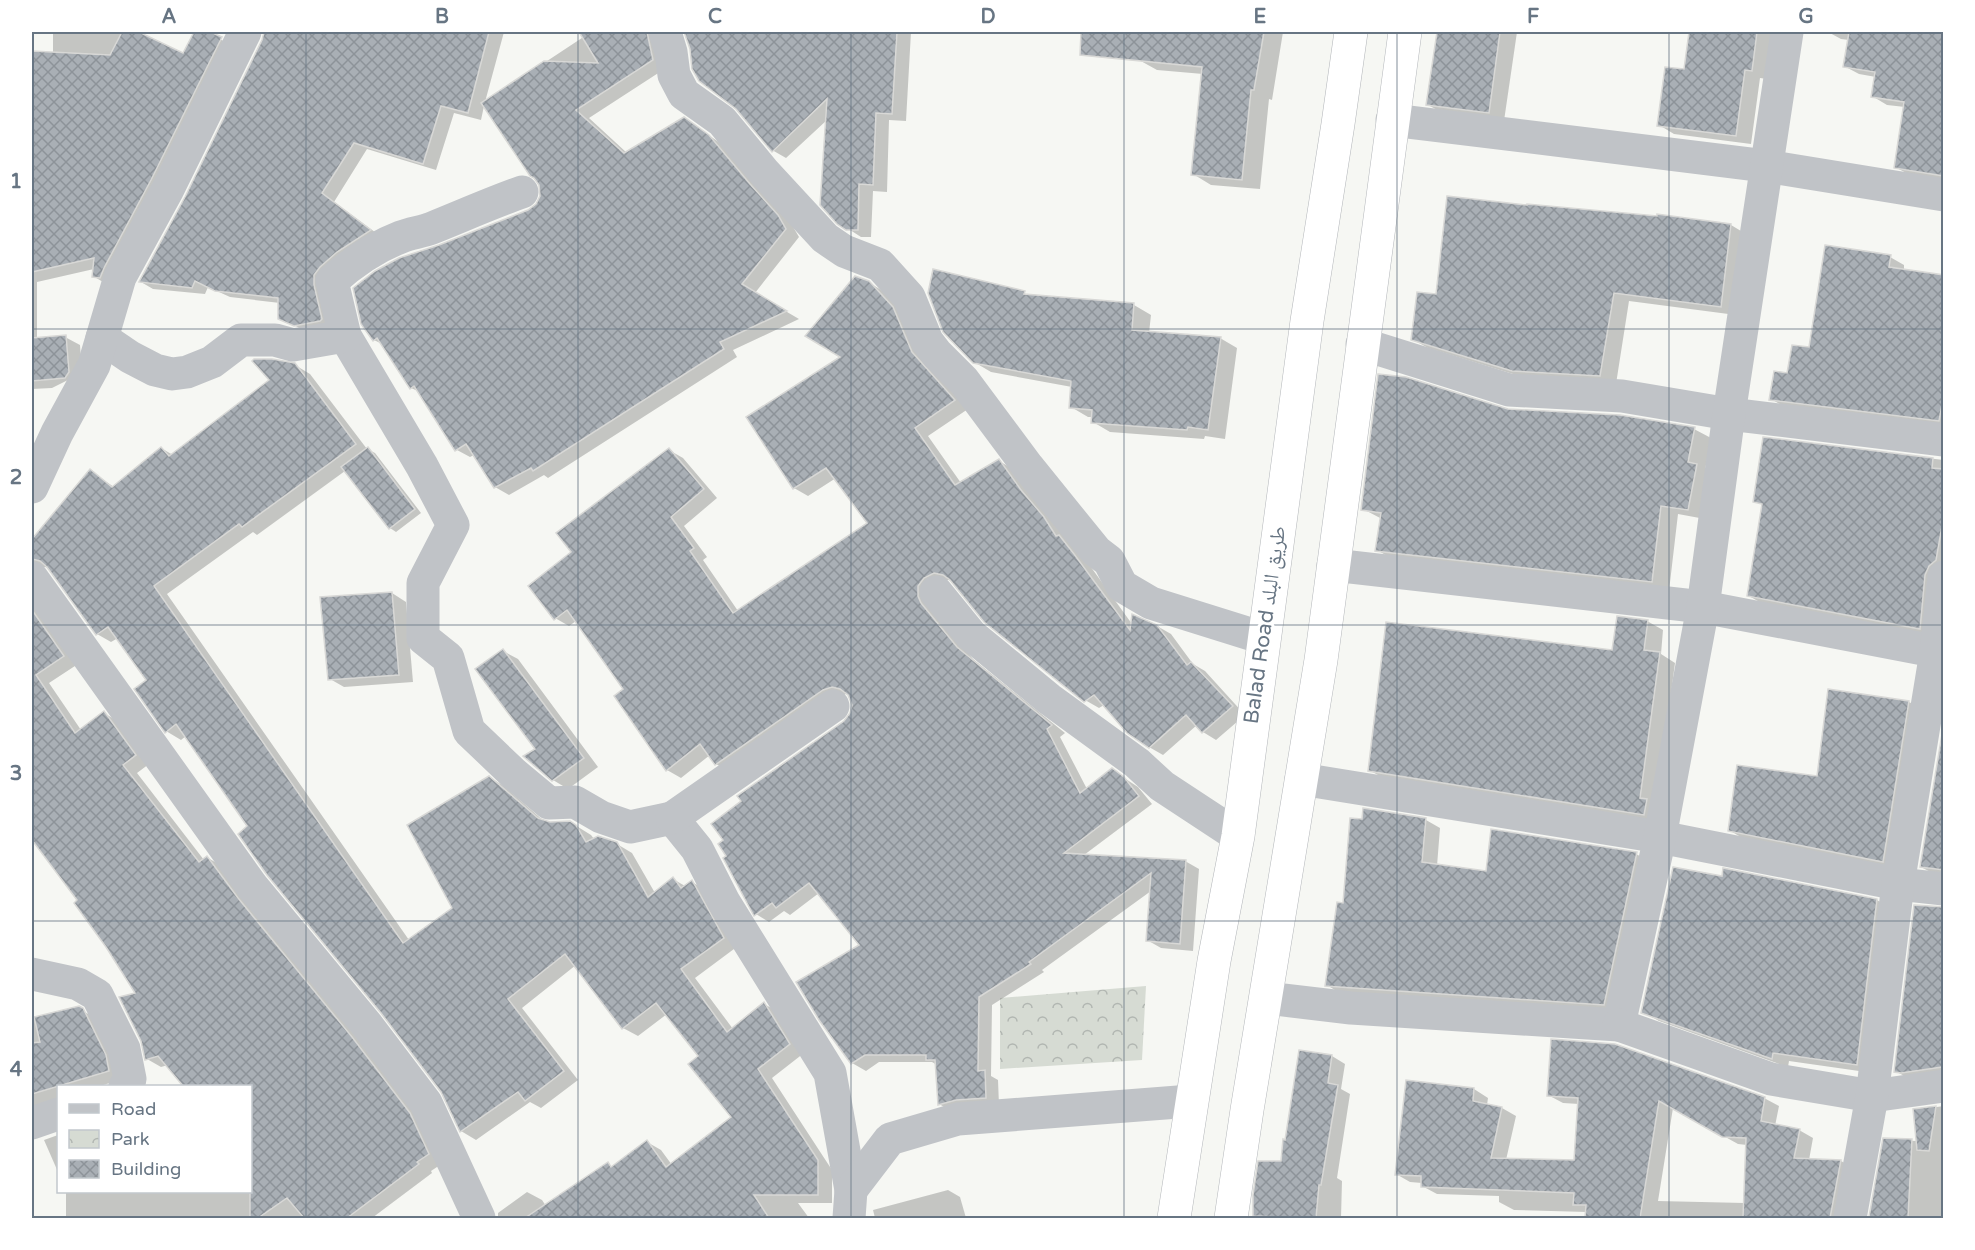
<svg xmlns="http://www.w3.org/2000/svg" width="1975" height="1250" viewBox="0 0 1975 1250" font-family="'Varela Round','Noto Naskh Arabic',sans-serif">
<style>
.park{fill:url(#park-crowns)}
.shadow{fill:#0003;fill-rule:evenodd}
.building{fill:url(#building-cross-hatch);stroke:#d8d8d6;stroke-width:1.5}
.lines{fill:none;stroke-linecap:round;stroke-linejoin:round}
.trunk-casing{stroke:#b3b6ba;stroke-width:34}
.minor{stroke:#c0c3c7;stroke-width:33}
.trunk{stroke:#fff;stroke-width:33}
.grid{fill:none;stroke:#677583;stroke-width:1.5;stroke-opacity:0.55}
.labels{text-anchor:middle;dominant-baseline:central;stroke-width:6;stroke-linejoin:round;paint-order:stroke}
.street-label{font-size:21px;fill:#677583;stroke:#fff}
.neatline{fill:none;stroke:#677583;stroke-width:2}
.grid-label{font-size:20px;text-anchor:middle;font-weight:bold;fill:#677583}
</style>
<defs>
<pattern id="park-crowns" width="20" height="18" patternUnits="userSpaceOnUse" patternTransform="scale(1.5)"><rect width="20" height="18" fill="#d6dbd3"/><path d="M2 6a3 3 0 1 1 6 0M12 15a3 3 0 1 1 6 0" fill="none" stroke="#b1b6b1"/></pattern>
<pattern id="building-cross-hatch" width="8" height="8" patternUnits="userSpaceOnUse" patternTransform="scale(1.5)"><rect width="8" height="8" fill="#a9afb5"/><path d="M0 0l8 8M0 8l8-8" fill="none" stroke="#8d9399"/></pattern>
</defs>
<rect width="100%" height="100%" fill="#f6f7f3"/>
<polygon class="park" points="1146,986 1142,1060 1000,1069 1000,998"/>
<g class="shadow">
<polygon points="53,32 135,32 183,55 195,32 206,32 235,47 108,285 93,276 94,269 37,282 37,339 65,337 80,345 82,373 52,388 32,389 32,221 98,206 49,159 32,151 32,105 37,94 32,94 32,53 53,54"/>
<polygon points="265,32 365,32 384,46 387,32 504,32 485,102 591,32 663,32 666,68 589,118 627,153 684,118 723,145 792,225 799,237 755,293 799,319 733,350 737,357 548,478 544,475 509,495 495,487 474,455 470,457 457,450 420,392 411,388 384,345 374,340 439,247 529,211 537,205 542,196 541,185 484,106 481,120 454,113 436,170 367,149 334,202 383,238 327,282 334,327 308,332 279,318 280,303 230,297 208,287 205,294 153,289 141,282 186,198 263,41"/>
<polygon points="686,32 911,32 906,121 889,120 887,192 873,191 871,237 861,237 847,228 827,120 786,158 772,150 690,46"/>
<polygon points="1142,32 1283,32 1272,100 1269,99 1260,189 1211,185 1193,174 1203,74 1157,70 1139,60"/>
<polygon points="1438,32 1517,32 1504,121 1443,113 1428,105"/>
<polygon points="1690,32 1773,32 1767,79 1760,78 1751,144 1674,134 1659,125 1686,71"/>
<polygon points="1828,32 1944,32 1944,181 1910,175 1895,167 1905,107 1887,105 1872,96 1876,77 1859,74 1844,66 1849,40 1841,39"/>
<polygon points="1658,215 1731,225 1746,234 1736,315 1629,301 1616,384 1529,379 1428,348 1412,339 1438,296 1658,218"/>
<polygon points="1890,257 1904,265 1904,270 1944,276 1944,427 1785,407 1771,399 1788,375"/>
<polygon points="868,282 883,291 906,317 968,409 928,436 961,483 999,461 1013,469 1088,563 1132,624 1157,626 1171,634 1193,664 1205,671 1245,715 1216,740 1203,732 1197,725 1163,755 1149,747 1104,705 1099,708 1085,700 953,581 948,580 939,585 935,613 973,659 1065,733 1060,737 1087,789 1112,770 1138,787 1152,804 1084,855 1185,861 1199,869 1193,951 1161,948 1147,940 1151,891 1042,970 1044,972 992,1005 991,1076 998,1080 999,1105 953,1112 939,1104 937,1065 932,1062 879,1062 866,1071 852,1063 861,945 819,893 790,915 784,911 769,922 756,914 845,723 852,714 853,704 850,695 846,694 837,698 730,772 716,764 710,755 681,778 667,770 625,690 576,621 569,626 555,618 573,552 669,450 683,458 717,498 684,526 707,557 703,560 738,611 869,524 836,478 808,496 794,488 748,418 843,357"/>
<polygon points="1024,293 1030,296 1134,305 1151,315 1149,333 1220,338 1237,348 1225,439 1205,436 1204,439 1110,432 1093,422 1093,417 1088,417 1071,407 1072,387 991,372 974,362"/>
<polygon points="295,365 310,374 367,449 375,453 421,513 396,532 390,528 345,471 257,535 253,532 167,594 409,940 454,908 489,777 504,786 545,822 570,822 591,835 594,839 617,844 632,853 655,893 673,879 685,886 692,882 706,890 738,946 695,978 733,1029 764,1004 779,1012 804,1053 772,1078 832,1170 832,1203 798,1203 809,1218 498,1218 498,1213 527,1192 542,1200 546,1206 608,1164 613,1167 647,1142 661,1150 672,1165 734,1118 700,1056 667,1014 638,1036 623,1028 576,965 522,1008 578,1080 541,1108 530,1102 476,1140 461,1131 442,1091 250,826 186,736 181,740 166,731 148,681 118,638 111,642 97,634 49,568 45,567 36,570 32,576 32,541 90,471 114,487 161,448 173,455"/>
<polygon points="1507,410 1694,429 1711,438 1705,470 1713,475 1705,519 1678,514 1669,591 1394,560 1377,550 1382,519 1363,509"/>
<polygon points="1764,439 1944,460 1944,574 1934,636 1763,604 1749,596 1763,505 1756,502"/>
<polygon points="392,593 406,602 413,682 344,687 330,679"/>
<polygon points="32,599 78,664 49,683 81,730 104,713 119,722 149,764 137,773 204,860 208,858 222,866 424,1123 443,1163 431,1171 432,1173 372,1218 66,1218 66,1192 250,1192 250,1086 185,1086 168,1065 161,1067 147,1059 137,994 83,905 32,838"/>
<polygon points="1647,621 1663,630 1661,654 1675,663 1656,807 1660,824 1385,779 1369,770 1613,652"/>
<polygon points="503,651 518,659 598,767 568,789 553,780 525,757 537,750"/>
<polygon points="1909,702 1923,710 1897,869 1744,839 1729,830 1818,778"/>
<polygon points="1944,732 1944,876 1936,875 1921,867"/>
<polygon points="1426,820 1440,828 1437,866 1487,873 1636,854 1651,862 1619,1013 1341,994 1327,985 1344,904"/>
<polygon points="1877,900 1893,910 1873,1073 1789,1061 1788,1067 1659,1021 1643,1012"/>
<polygon points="1944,909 1944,1077 1910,1079 1895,1071"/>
<polygon points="78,1008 97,1019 123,1079 100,1086 58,1086 58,1107 32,1121 32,1019"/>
<polygon points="1332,1056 1345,1064 1341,1089 1350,1094 1337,1178 1342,1181 1341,1218 1260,1218 1254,1215 1283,1163 1287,1141"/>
<path d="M 1474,1089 L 1488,1098 L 1487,1105 L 1502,1108 L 1516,1116 L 1506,1160 L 1575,1162 L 1579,1104 L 1563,1103 L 1548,1095 L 1764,1098 L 1779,1106 L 1775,1126 L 1799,1130 L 1813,1138 L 1809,1160 L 1841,1161 L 1855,1169 L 1846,1218 L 1587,1218 L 1587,1212 L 1514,1210 L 1499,1202 L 1499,1196 L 1437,1194 L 1422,1186 L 1422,1183 L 1410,1182 L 1396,1174 ZM 1673,1108 L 1738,1144 L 1747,1145 L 1745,1203 L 1658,1201 Z"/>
<polygon points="1944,1106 1944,1218 1870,1218 1885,1140 1918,1141 1915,1110"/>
<polygon points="58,1135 58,1172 44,1140"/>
<polygon points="948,1190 960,1197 966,1218 875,1218 873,1210"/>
</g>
<g class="building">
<polygon points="122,32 139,32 183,53 194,32 210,32 222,37 151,180 104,268 100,278 92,277 94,258 32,272 32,51 110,55"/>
<polygon points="264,32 489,32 468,113 441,106 423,164 354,143 322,193 371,230 337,252 320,267 314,275 314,285 322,319 320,321 294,326 278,319 278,298 215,291 195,281 192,288 139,282 185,197 262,40"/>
<polygon points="579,32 647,32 653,60 576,110 624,153 684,117 709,135 750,184 778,215 786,229 742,284 787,311 720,342 724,349 533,471 531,468 494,488 466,444 455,451 414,386 410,389 377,338 373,341 361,324 353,288 375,271 399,258 439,245 528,210 536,204 540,196 539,185 534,178 530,176 481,103 544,61 598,63"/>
<polygon points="684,32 897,32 892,114 876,113 873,185 859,184 858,230 846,230 837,224 820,205 827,99 772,152 736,109 699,81 692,69 690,49"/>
<polygon points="1081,32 1264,32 1254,90 1251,90 1242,180 1191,175 1202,67 1080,55"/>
<polygon points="1437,32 1500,32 1489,113 1426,105"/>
<polygon points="1689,32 1757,32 1752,71 1745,70 1736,136 1657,126 1665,67 1684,69"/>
<polygon points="1849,32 1944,32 1944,176 1894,168 1904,102 1871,97 1875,72 1843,67"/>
<polygon points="1447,196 1527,205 1527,204 1657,216 1657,214 1731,224 1721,307 1614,293 1600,376 1512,371 1411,340 1417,292 1436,294"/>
<polygon points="1825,245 1891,255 1889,267 1944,275 1944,394 1939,421 1769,400 1774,371 1787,373 1792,345 1809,347"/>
<polygon points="933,269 1025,291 1024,294 1134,303 1132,330 1221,337 1208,430 1188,427 1187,430 1091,423 1092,410 1069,408 1071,381 973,363 943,332 928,293"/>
<polygon points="855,276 869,281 893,307 912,352 955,400 915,428 955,485 999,459 1021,490 1044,517 1056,536 1059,535 1074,554 1130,630 1132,614 1157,625 1187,665 1191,662 1233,706 1202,733 1186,715 1149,748 1127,733 1094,695 1084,702 984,622 950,580 943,575 934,573 924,578 918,586 918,596 921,603 957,647 1052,725 1047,729 1080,793 1112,768 1124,777 1139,796 1064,853 1186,860 1180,944 1146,941 1151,873 1029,962 1031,964 979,997 978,1071 985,1070 986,1098 956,1100 938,1105 935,1060 926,1060 926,1055 865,1055 851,1064 819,1020 796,982 859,945 809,883 776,908 772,903 754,916 723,858 726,856 718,844 723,840 711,824 741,801 737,796 844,721 850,713 852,705 848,695 840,689 832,687 823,690 715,765 700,744 666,771 614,696 623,689 567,610 554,620 528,586 571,552 556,533 669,448 704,489 671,517 694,548 690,551 733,613 867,523 826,468 793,489 746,417 840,357 805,336"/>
<polygon points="66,335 69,372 65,378 32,381 32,338"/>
<polygon points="254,359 272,359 295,363 356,444 242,527 239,524 154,586 403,943 452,908 407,825 489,776 538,818 550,822 570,821 576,825 586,842 598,836 617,842 648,897 673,877 681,888 692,880 724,938 681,969 727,1032 764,1002 790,1044 758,1069 818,1160 818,1195 754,1195 769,1218 525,1218 608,1162 611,1167 647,1140 666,1167 731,1117 688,1064 698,1056 656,1003 622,1029 565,954 508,999 564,1071 525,1101 518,1092 460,1132 441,1092 381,1013 267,875 238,834 247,826 176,724 165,733 134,689 146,680 108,627 96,635 47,567 40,561 32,559 32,539 90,469 112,487 161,447 169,456 269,380 252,361"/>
<polygon points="1378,374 1406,377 1508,409 1620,415 1695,427 1688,462 1697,464 1688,510 1661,506 1652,582 1375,551 1381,513 1361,510"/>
<polygon points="1763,437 1933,458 1932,468 1944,469 1944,515 1936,560 1929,566 1925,575 1920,629 1747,596 1762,504 1753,502"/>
<polygon points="368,447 415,509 389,529 341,467"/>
<polygon points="392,592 399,675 328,680 320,597"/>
<polygon points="32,610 64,656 36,675 75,733 104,711 136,755 123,765 199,862 207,856 238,898 352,1037 410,1113 429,1154 417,1162 419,1164 347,1218 304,1218 287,1198 258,1218 250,1218 250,1086 183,1086 158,1056 145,1060 141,1041 119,997 135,993 106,947 74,903 77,900 32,840"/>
<polygon points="1617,616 1648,620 1644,650 1660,652 1640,798 1647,799 1644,815 1368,771 1386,622 1612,650"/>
<polygon points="503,649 584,758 552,781 523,756 535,749 475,669"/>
<polygon points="1828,689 1909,701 1883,862 1728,831 1737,765 1817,776"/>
<polygon points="1944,722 1944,870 1920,867"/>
<polygon points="1363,808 1426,818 1422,862 1486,871 1491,829 1637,852 1604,1005 1325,986 1337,902 1343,903 1350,818 1362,819"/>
<polygon points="1673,867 1722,876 1723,868 1877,899 1857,1065 1773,1053 1772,1059 1641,1013"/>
<polygon points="1914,905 1944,907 1944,1061 1942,1067 1901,1073 1894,1072"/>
<polygon points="79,1006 83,1008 106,1055 109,1071 32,1094 32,1043 40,1042 34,1017"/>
<polygon points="1551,1039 1615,1044 1765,1097 1761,1121 1800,1129 1794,1158 1841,1160 1830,1218 1743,1218 1746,1138 1722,1137 1659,1101 1640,1218 1585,1218 1586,1205 1573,1205 1574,1193 1421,1187 1421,1176 1395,1175 1406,1080 1474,1088 1473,1101 1502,1107 1491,1158 1574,1160 1578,1098 1547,1096"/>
<polygon points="1299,1050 1332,1055 1328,1083 1338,1085 1321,1185 1319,1185 1316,1218 1277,1218 1277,1217 1253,1216 1253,1195 1258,1161 1281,1161 1283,1139 1285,1140"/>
<polygon points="1936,1106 1929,1151 1917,1150 1913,1109"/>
<polygon points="1883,1138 1912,1139 1908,1218 1869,1217"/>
</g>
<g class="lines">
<defs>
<g id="trunk">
<polyline points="1174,1218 1214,961 1238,836 1307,321 1338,124 1351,32"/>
<polyline points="1231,1218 1247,1110 1321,660 1405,32"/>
</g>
</defs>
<use href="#trunk" class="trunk-casing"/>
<g class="minor">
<polyline points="665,32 671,52 674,75 684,94 722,121 764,172 825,238 844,251 880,265 909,297 927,341 937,354 964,381 1028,467 1096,551 1109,561 1122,586 1151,603 1263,638"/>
<polyline points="1392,120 1766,166 1944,195"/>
<polyline points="345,336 422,466 453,525 423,583 423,638 448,658 469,731 513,773 549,803 575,802 601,817 630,827 672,818 697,849 724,902 830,1073 851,1190 849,1218"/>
<path d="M 102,338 L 130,357 L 155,370 L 172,374 L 187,372 L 212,362 L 241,340 L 275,340 L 293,345 L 345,336 L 332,281 C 353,262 375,247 401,237 C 411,233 422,232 432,228 C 462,216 491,203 522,192"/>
<polyline points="1362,344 1509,390 1622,396 1729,414 1944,440"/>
<polyline points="32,487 57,433 94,365 120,277 168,189 245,32"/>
<polyline points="1333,565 1703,607 1944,653"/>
<polyline points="32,578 252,886 367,1025 426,1103 479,1218"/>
<polyline points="936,592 971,635 1049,699 1137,763 1162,786 1238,836"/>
<polyline points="1301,779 1660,837 1898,884 1944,889"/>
<polyline points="672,818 833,706"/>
<polyline points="32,974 78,984 97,995 124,1049 130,1079 125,1086"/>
<polyline points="1266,998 1351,1008 1619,1025 1660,837 1703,607 1729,414 1787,32"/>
<polyline points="1619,1025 1771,1079 1872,1096 1944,1086"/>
<polyline points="32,1123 58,1114"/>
<polyline points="851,1190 890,1139 958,1119 1191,1101"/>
<polyline points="1850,1218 1872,1096 1898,884 1936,652 1944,577"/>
</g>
<use href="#trunk" class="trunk"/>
</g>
<path class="grid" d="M 306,32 L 306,1218M 578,32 L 578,1218M 851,32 L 851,1218M 1124,32 L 1124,1218M 1397,32 L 1397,1218M 1669,32 L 1669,1218M 32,329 L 1944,329M 32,625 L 1944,625M 32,921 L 1944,921"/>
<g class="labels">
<g class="street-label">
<text transform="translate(1265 625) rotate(-82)">Balad Road طريق البلد</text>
</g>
</g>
<rect width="1975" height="1250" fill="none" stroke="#ffffff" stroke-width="66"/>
<rect x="57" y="1085" width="195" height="108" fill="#ffffff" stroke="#c2c8cd" stroke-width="1.5"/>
<rect x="69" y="1104" width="30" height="9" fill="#c0c3c7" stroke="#c2c8cd" stroke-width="1.5"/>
<text x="111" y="1115" font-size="18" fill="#677583">Road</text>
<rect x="69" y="1130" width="30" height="18" fill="url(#park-crowns)" stroke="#c2c8cd" stroke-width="1.5"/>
<text x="111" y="1145" font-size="18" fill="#677583">Park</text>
<rect x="69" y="1160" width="30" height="18" fill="url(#building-cross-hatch)" stroke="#c2c8cd" stroke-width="1.5"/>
<text x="111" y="1175" font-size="18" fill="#677583">Building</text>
<rect x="33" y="33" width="1909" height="1184" class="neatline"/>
<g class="grid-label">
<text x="169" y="23">A</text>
<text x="442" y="23">B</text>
<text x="715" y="23">C</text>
<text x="988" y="23">D</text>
<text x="1260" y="23">E</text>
<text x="1533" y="23">F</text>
<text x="1806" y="23">G</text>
<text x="16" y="188">1</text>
<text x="16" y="484">2</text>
<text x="16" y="780">3</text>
<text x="16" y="1076">4</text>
</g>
</svg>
